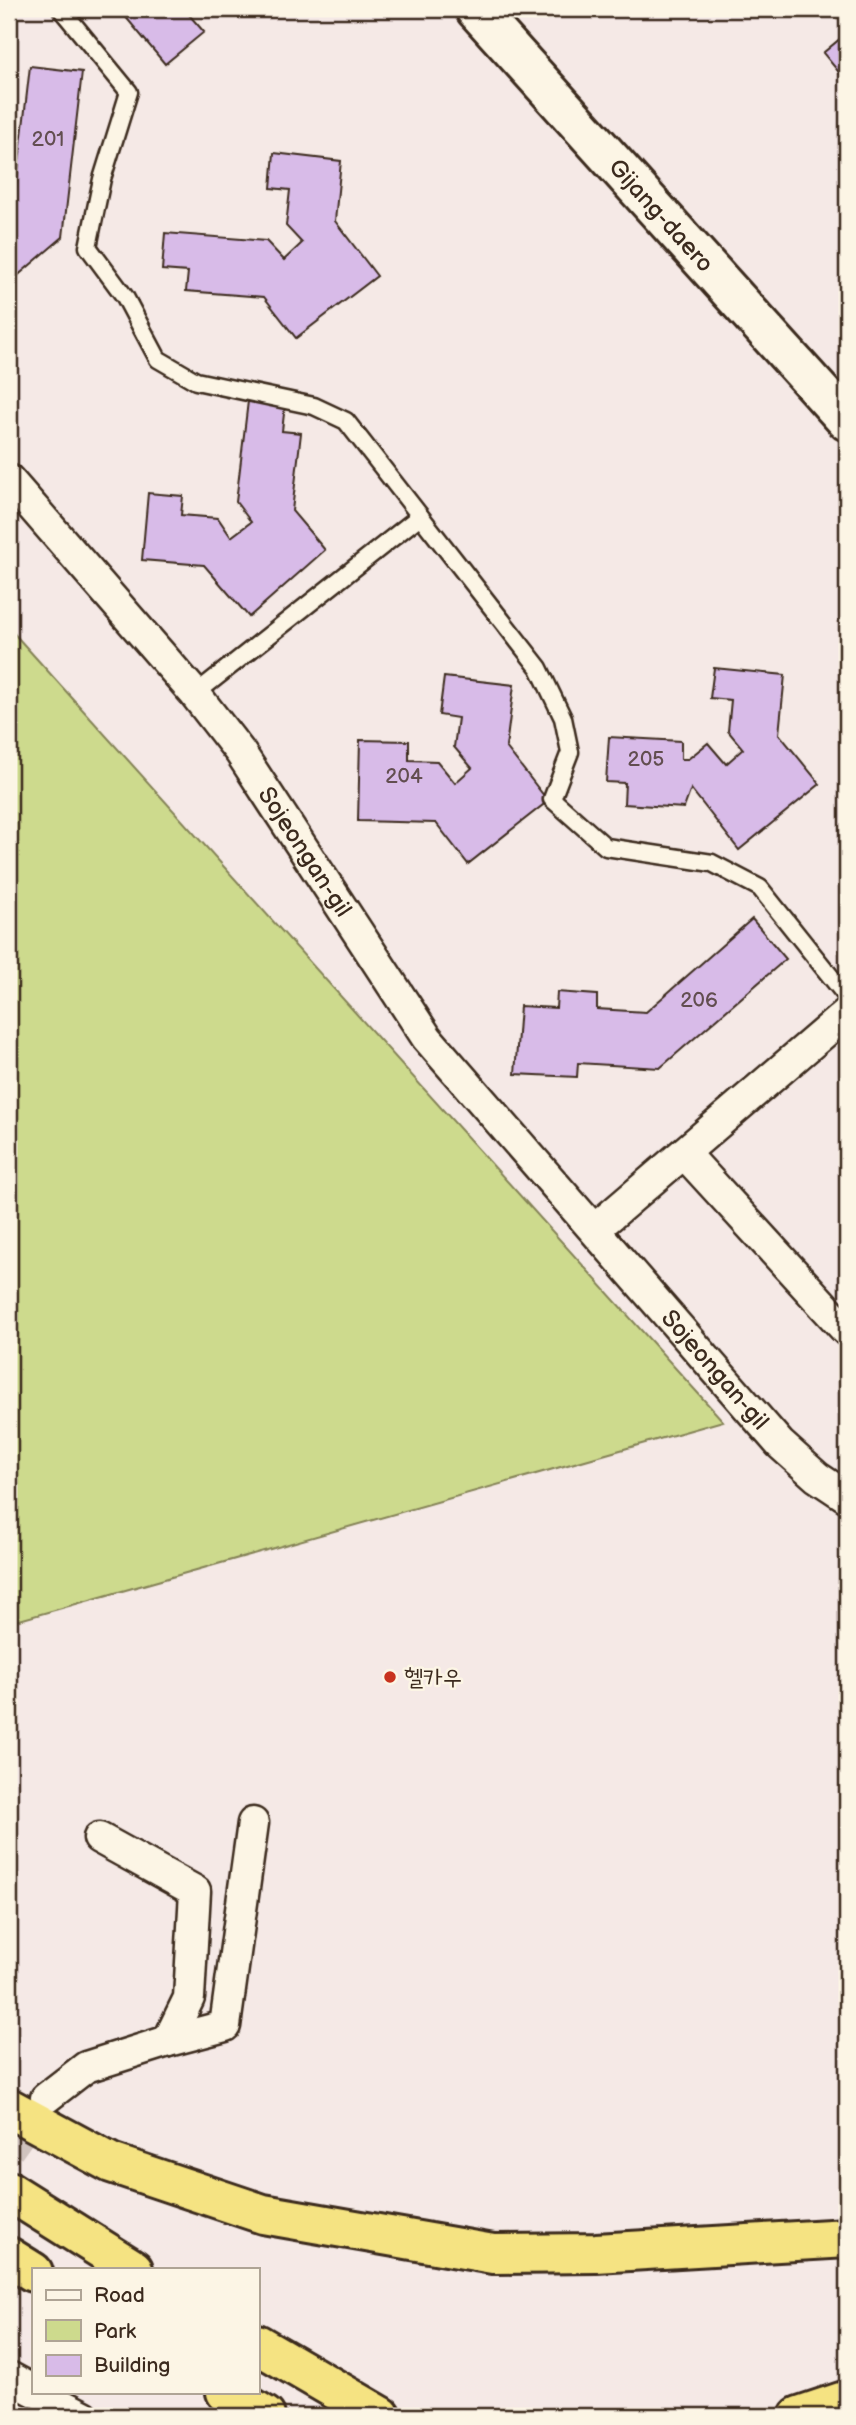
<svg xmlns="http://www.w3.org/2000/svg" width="856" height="2425" viewBox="0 0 856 2425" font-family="'Balsamiq Sans','Poor Story',sans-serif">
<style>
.green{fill:#cdda8d;stroke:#848256;stroke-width:2}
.building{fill:#d8bbe8;stroke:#3b2a1e;stroke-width:2}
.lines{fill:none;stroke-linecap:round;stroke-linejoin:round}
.minor-tunnel{stroke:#d0c3be;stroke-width:30;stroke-dasharray:30 15;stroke-linecap:butt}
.service-casing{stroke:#3b2a1e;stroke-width:21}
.minor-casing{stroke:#3b2a1e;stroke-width:35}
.secondary-casing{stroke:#3b2a1e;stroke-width:44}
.motorway-casing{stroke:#3b2a1e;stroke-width:44}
.service{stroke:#fcf5e5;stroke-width:16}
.minor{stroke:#fcf5e5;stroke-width:30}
.secondary{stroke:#fcf5e5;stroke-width:38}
.motorway{stroke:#f5e382;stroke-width:38}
.poi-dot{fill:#c8321e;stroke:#fcf5e5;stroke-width:2.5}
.labels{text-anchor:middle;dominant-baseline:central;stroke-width:5;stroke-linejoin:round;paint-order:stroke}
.number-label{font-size:21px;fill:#624e50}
.street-label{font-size:24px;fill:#3b2a1e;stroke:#fcf5e5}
.poi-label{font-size:24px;fill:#3b2a1e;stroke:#fcf5e5;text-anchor:start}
</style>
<rect width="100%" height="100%" fill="#f5e9e6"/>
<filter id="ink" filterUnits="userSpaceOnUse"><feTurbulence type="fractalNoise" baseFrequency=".0143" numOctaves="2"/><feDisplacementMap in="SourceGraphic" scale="14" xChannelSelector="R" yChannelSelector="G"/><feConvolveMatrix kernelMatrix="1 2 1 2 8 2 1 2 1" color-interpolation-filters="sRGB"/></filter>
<g filter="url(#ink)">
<polygon class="green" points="9,628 723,1421 9,1623"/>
<g class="building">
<polygon points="119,9 184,9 204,32 165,64"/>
<polygon points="847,33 847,82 823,53"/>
<polygon points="30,66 82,72 63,237 9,283 9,210 14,206"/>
<polygon points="274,153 341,161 335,221 377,276 296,338 264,297 186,291 188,272 162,270 165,233 266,241 284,260 302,243 286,226 290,190 271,188"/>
<polygon points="248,401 285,405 282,431 301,433 292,511 325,550 249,617 204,565 142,560 148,493 183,496 181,515 218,518 231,537 251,522 236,502"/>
<polygon points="714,668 785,675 779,734 820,784 739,850 691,789 684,808 624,804 625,783 606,782 609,737 681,741 681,759 688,759 708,743 726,764 743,749 728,731 731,700 710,698"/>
<polygon points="444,677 514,685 506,747 548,801 468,864 436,823 358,821 360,740 409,741 409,760 437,761 455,783 472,768 454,747 458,718 439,715"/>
<polygon points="752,919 786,959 660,1068 578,1063 577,1077 515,1074 520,1006 556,1008 557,992 597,995 597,1009 646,1012"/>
</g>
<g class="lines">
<polyline class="minor-tunnel" points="9,2150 43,2102"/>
<defs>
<g id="service">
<polyline points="61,9 129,92 102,179 88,247 125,297 158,359 196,381 314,406 346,421 539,668 563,718 570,752 552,799 606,847 712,863 760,888 847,997"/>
<polyline points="195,694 420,516"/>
</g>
<g id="minor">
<path id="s1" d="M 9,480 L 195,694 L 240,752 L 427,1038 L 780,1444 L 817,1477 L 847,1497"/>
<polyline points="684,1153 847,1331"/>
<polyline points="595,1229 847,1013"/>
<polyline points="168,2041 225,2026 253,1823"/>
<polyline points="46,2098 86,2067 168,2041 189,1998 195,1891 99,1838"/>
<polyline points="9,2377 33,2390"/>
<polyline points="37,2392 84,2416"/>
</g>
<g id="secondary">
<path id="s2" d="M 475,9 L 847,421"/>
</g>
<g id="motorway">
<polyline points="9,2108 111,2163 263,2214 493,2254 596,2253 847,2238"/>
<polyline points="9,2191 133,2269"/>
<polyline points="9,2257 33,2272"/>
<polyline points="257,2344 381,2416"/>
<polyline points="226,2392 265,2416"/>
<polyline points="799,2416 847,2400"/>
</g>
</defs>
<use href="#service" class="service-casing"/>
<use href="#minor" class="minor-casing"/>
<use href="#secondary" class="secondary-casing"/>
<use href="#motorway" class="motorway-casing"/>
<use href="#service" class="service"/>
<use href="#minor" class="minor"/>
<use href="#secondary" class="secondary"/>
<use href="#motorway" class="motorway"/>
</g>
</g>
<circle class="poi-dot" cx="390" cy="1677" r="7"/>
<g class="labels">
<g class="number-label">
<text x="48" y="139">201</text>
<text x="646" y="759">205</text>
<text x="404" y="776">204</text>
<text x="699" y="1000">206</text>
</g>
<g class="street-label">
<text stroke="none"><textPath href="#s2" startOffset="278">Gijang-daero</textPath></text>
<text stroke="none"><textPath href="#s1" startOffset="476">Sojeongan-gil</textPath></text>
<text stroke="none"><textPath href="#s1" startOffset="1138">Sojeongan-gil</textPath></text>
</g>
<g class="poi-label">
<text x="404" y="1677">헬카우</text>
</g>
</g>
<rect width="856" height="2425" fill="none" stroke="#fcf5e5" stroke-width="35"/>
<rect x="18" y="18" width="821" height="2390" fill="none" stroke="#3b2a1e" stroke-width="2.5" filter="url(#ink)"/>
<rect x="32" y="2268" width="228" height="126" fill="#fcf5e5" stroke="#afa495" stroke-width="2"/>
<rect x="46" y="2290" width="35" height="10" fill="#fcf5e5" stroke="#afa495" stroke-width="2"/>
<text x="94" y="2302" font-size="21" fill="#3b2a1e">Road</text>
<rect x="46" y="2320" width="35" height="21" fill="#cdda8d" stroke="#afa495" stroke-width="2"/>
<text x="94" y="2338" font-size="21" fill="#3b2a1e">Park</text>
<rect x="46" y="2355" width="35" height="21" fill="#d8bbe8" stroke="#afa495" stroke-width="2"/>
<text x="94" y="2372" font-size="21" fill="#3b2a1e">Building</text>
</svg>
